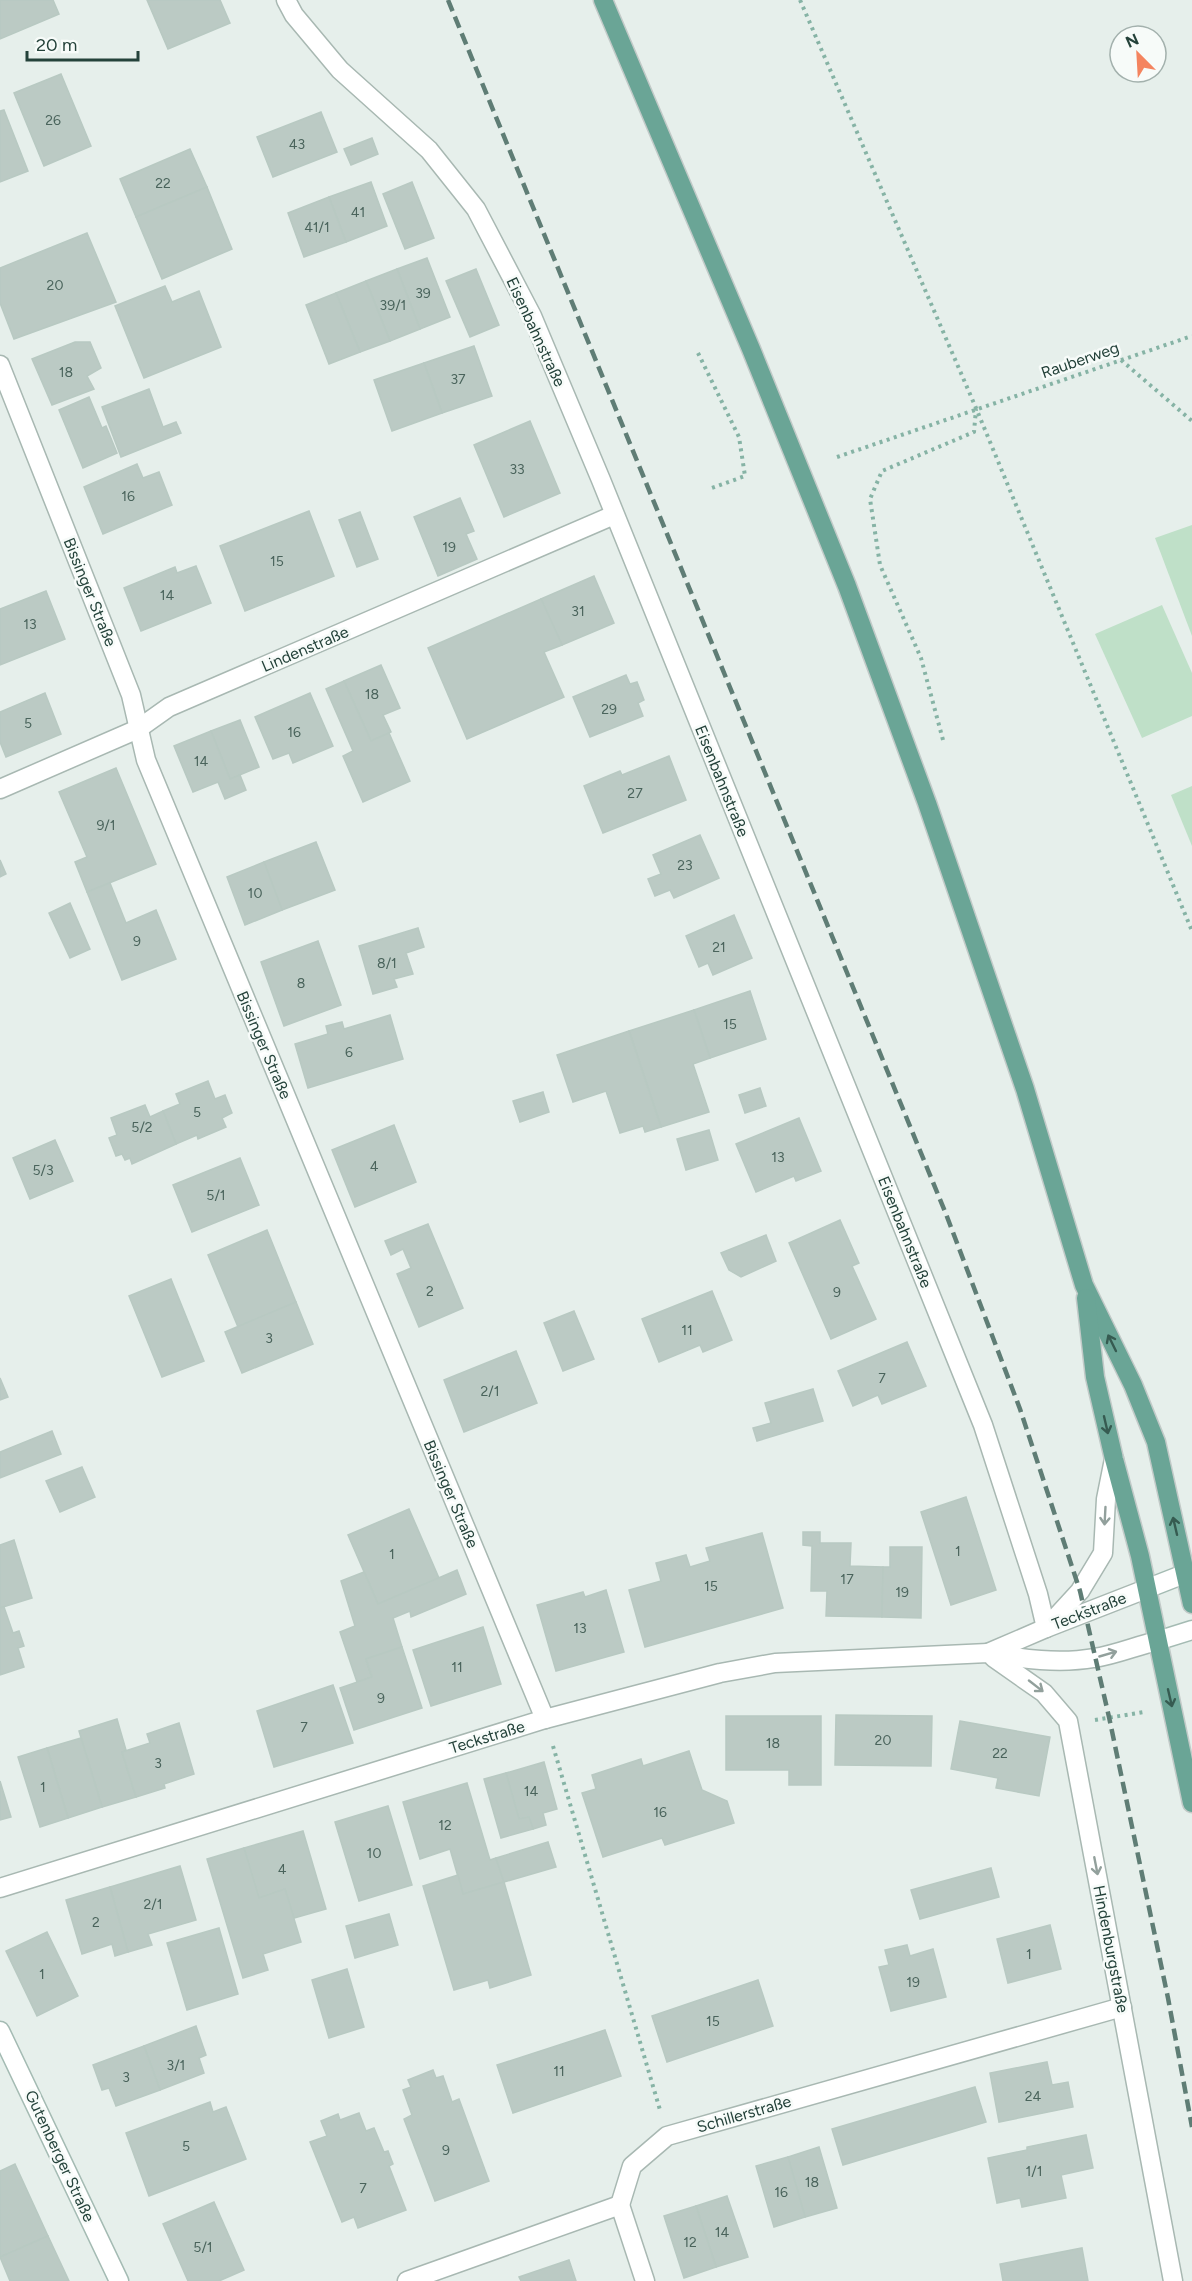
<svg xmlns="http://www.w3.org/2000/svg" width="1192" height="2281" viewBox="0 0 1192 2281" font-family="Figtree,sans-serif">
<style>
.green{fill:#bfe0c8}
.building{fill:#bbcac4;stroke:#b8c9c2;stroke-width:1.5}
.lines{fill:none;stroke-linecap:round;stroke-linejoin:round}
.street-casing{stroke:#a8b8b2;stroke-width:21}
.secondary-casing{stroke:#a4bbb3;stroke-width:21}
.primary-casing{stroke:#c2cac8;stroke-width:21}
.path{stroke:#86b3a5;stroke-width:4;stroke-dasharray:3 4.5;stroke-linecap:butt}
.street{stroke:#fff;stroke-width:18}
.secondary{stroke:#fff;stroke-width:18}
.primary{stroke:#6aa596;stroke-width:18}
.rail{stroke:#5f7d75;stroke-width:4.5;stroke-dasharray:12 6;stroke-linecap:butt}
.oneway{stroke:#365b51}
.oneway2{stroke:#92a09c}
.labels{text-anchor:middle;dominant-baseline:central;stroke-width:5;stroke-linejoin:round;paint-order:stroke}
.number-label{font-size:14px;fill:#4a645c}
.street-label{font-size:16px;fill:#24423a;stroke:#f7fbf9}
</style>
<rect width="100%" height="100%" fill="#e6efeb"/>
<g class="green">
<polygon points="1192,525 1192,636 1155,538"/>
<polygon points="1162,605 1192,673 1192,716 1142,738 1095,634"/>
<polygon points="1192,786 1192,846 1171,795"/>
</g>
<g class="building">
<polygon points="0,0 53,0 59,14 0,39"/>
<polygon points="147,0 220,0 230,23 168,49"/>
<polygon points="61,74 91,146 44,166 14,93"/>
<polygon points="4,110 28,171 0,182 0,111"/>
<polygon points="321,112 337,152 273,177 257,137"/>
<polygon points="372,138 378,154 351,165 344,149"/>
<polygon points="190,149 207,187 136,217 120,179"/>
<polygon points="371,182 387,226 346,242 329,197"/>
<polygon points="412,182 434,238 405,249 383,194"/>
<polygon points="207,187 232,249 162,279 136,217"/>
<polygon points="329,197 346,242 304,257 288,213"/>
<polygon points="87,233 116,302 14,339 0,303 0,268"/>
<polygon points="427,258 450,317 420,329 397,269"/>
<polygon points="397,269 420,329 390,341 366,281"/>
<polygon points="476,269 499,325 470,337 446,281"/>
<polygon points="366,281 390,341 360,352 336,293"/>
<polygon points="165,286 172,302 199,291 221,347 144,378 115,306"/>
<polygon points="336,293 360,352 329,364 306,305"/>
<polygon points="75,342 90,342 101,368 87,376 94,389 52,405 32,359"/>
<polygon points="474,346 492,396 442,413 424,363"/>
<polygon points="424,363 442,413 392,431 374,380"/>
<polygon points="149,389 163,427 176,422 181,433 121,457 102,407"/>
<polygon points="89,397 102,428 106,426 117,453 83,468 59,410"/>
<polygon points="530,421 560,493 504,517 474,445"/>
<polygon points="137,464 143,478 159,472 172,505 103,534 84,487"/>
<polygon points="460,498 474,531 466,534 477,559 438,576 414,517"/>
<polygon points="309,511 334,576 245,611 220,546"/>
<polygon points="360,512 378,559 357,567 339,520"/>
<polygon points="196,566 211,603 141,631 124,588 175,567 177,573"/>
<polygon points="594,576 614,623 562,645 541,599"/>
<polygon points="46,591 65,639 0,665 0,609"/>
<polygon points="541,599 562,645 544,652 564,697 467,739 428,648"/>
<polygon points="381,665 400,708 383,715 391,732 371,741 344,681"/>
<polygon points="626,675 630,684 637,682 644,700 638,703 643,716 590,737 573,697"/>
<polygon points="344,681 371,741 389,733 410,781 363,802 343,756 353,751 326,689"/>
<polygon points="45,693 61,734 6,757 0,742 0,712"/>
<polygon points="310,693 333,746 293,763 289,753 273,759 255,717"/>
<polygon points="240,720 259,767 230,779 211,731"/>
<polygon points="211,731 230,779 240,775 246,790 225,799 218,782 193,792 174,746"/>
<polygon points="669,756 686,800 603,833 584,786 620,771 622,775"/>
<polygon points="116,768 156,864 87,892 75,862 87,857 59,792"/>
<polygon points="700,835 719,878 674,898 670,890 655,896 648,879 661,874 653,855"/>
<polygon points="316,842 335,890 282,910 264,862"/>
<polygon points="0,860 6,874 0,877"/>
<polygon points="264,862 282,910 245,925 227,877"/>
<polygon points="110,883 126,923 156,910 176,959 122,980 87,892"/>
<polygon points="70,903 90,949 70,958 49,913"/>
<polygon points="734,915 752,958 713,975 708,963 699,967 686,936"/>
<polygon points="418,928 424,947 406,953 413,974 394,979 397,987 373,994 359,946"/>
<polygon points="318,941 341,1005 284,1026 261,962"/>
<polygon points="750,991 766,1039 710,1058 694,1010"/>
<polygon points="694,1010 710,1058 693,1064 709,1112 661,1127 629,1031"/>
<polygon points="390,1015 403,1059 308,1088 295,1044 328,1034 326,1026 342,1022 344,1029"/>
<polygon points="629,1031 661,1127 645,1132 643,1126 620,1133 606,1091 573,1102 557,1055"/>
<polygon points="208,1081 215,1099 225,1095 232,1113 222,1118 226,1127 198,1139 197,1135 176,1144 163,1111 180,1104 176,1094"/>
<polygon points="760,1088 766,1106 745,1113 739,1095"/>
<polygon points="543,1092 549,1112 520,1122 513,1101"/>
<polygon points="145,1105 150,1117 163,1111 176,1144 132,1164 130,1158 125,1160 122,1154 116,1156 109,1138 117,1135 111,1118"/>
<polygon points="799,1118 821,1171 796,1181 794,1176 756,1192 736,1144"/>
<polygon points="394,1125 416,1182 355,1207 332,1150"/>
<polygon points="709,1130 718,1160 686,1170 677,1139"/>
<polygon points="55,1140 73,1181 30,1199 13,1158"/>
<polygon points="240,1158 259,1205 192,1232 173,1185"/>
<polygon points="840,1220 859,1263 852,1266 876,1319 831,1339 789,1243"/>
<polygon points="428,1224 463,1308 419,1327 397,1274 411,1268 403,1249 391,1255 385,1241"/>
<polygon points="267,1230 296,1302 238,1327 208,1255"/>
<polygon points="766,1235 776,1261 741,1277 729,1270 721,1253"/>
<polygon points="171,1279 204,1361 162,1377 129,1296"/>
<polygon points="712,1291 732,1340 703,1352 700,1345 659,1362 642,1319"/>
<polygon points="296,1302 313,1344 242,1373 225,1332"/>
<polygon points="574,1311 594,1359 563,1371 544,1323"/>
<polygon points="907,1342 926,1386 882,1404 878,1395 853,1406 838,1371"/>
<polygon points="516,1351 537,1403 464,1432 444,1380"/>
<polygon points="0,1378 8,1397 0,1400"/>
<polygon points="813,1389 823,1421 757,1441 753,1428 771,1423 765,1403"/>
<polygon points="52,1431 61,1454 0,1478 0,1452"/>
<polygon points="82,1467 95,1497 60,1512 46,1481"/>
<polygon points="966,1497 996,1590 951,1605 921,1512"/>
<polygon points="409,1509 439,1578 378,1604 348,1535"/>
<polygon points="803,1532 820,1532 820,1543 851,1543 850,1566 883,1567 882,1617 826,1616 827,1591 811,1591 812,1546 803,1545"/>
<polygon points="762,1533 783,1608 645,1647 629,1590 661,1581 656,1563 686,1555 690,1567 710,1561 706,1548"/>
<polygon points="14,1540 32,1598 0,1608 0,1545"/>
<polygon points="890,1547 922,1547 921,1618 882,1617 883,1567 890,1567"/>
<polygon points="457,1570 466,1594 411,1617 410,1611 393,1618 402,1647 366,1659 372,1677 357,1682 340,1632 355,1626 341,1581 364,1572 378,1604"/>
<polygon points="606,1590 624,1652 556,1671 537,1605 583,1592 585,1597"/>
<polygon points="4,1607 13,1633 19,1631 24,1646 18,1648 24,1667 0,1675 0,1608"/>
<polygon points="483,1627 501,1684 431,1706 413,1650"/>
<polygon points="402,1647 422,1708 354,1730 340,1688 372,1677 366,1659"/>
<polygon points="333,1685 353,1743 274,1767 257,1711"/>
<polygon points="836,1715 932,1716 931,1766 835,1765"/>
<polygon points="726,1716 821,1716 821,1785 789,1785 789,1770 726,1770"/>
<polygon points="117,1719 126,1750 122,1752 136,1797 102,1807 79,1731"/>
<polygon points="960,1721 1050,1737 1039,1796 996,1788 998,1778 951,1769"/>
<polygon points="179,1723 194,1774 164,1784 165,1788 136,1797 122,1752 150,1743 147,1734"/>
<polygon points="81,1738 102,1807 68,1818 47,1748"/>
<polygon points="47,1748 68,1818 40,1827 18,1757"/>
<polygon points="689,1751 702,1790 727,1801 734,1823 665,1845 662,1838 603,1857 582,1793 596,1789 592,1775 641,1759 643,1766"/>
<polygon points="544,1762 557,1809 543,1813 546,1825 533,1829 529,1817 519,1819 506,1773"/>
<polygon points="506,1773 519,1819 529,1817 533,1829 501,1838 484,1779"/>
<polygon points="0,1781 11,1817 0,1820"/>
<polygon points="467,1783 490,1860 496,1858 504,1882 463,1894 450,1849 420,1859 403,1802"/>
<polygon points="388,1806 412,1885 359,1901 335,1822"/>
<polygon points="303,1831 326,1909 294,1918 285,1889 259,1898 244,1848"/>
<polygon points="548,1842 556,1867 504,1882 496,1858"/>
<polygon points="244,1848 259,1898 285,1889 301,1942 263,1954 268,1970 243,1978 207,1859"/>
<polygon points="180,1866 196,1920 148,1934 152,1945 128,1952 110,1887"/>
<polygon points="991,1868 999,1897 920,1919 911,1890"/>
<polygon points="458,1875 463,1894 504,1882 531,1975 490,1988 488,1980 454,1990 423,1886"/>
<polygon points="110,1887 128,1952 115,1956 112,1944 82,1954 66,1900"/>
<polygon points="389,1914 398,1945 355,1958 346,1926"/>
<polygon points="1050,1925 1061,1969 1008,1983 997,1939"/>
<polygon points="219,1928 238,1994 187,2010 167,1943"/>
<polygon points="47,1932 78,1996 37,2016 6,1951"/>
<polygon points="907,1945 910,1956 933,1949 946,1997 891,2011 879,1967 889,1965 885,1950"/>
<polygon points="347,1969 364,2027 329,2038 312,1980"/>
<polygon points="758,1980 773,2026 667,2062 652,2016"/>
<polygon points="196,2026 206,2055 199,2058 204,2073 160,2090 144,2046"/>
<polygon points="605,2030 621,2076 513,2113 497,2065"/>
<polygon points="144,2046 160,2090 116,2106 109,2088 102,2090 93,2065"/>
<polygon points="1047,2062 1052,2085 1068,2082 1073,2107 999,2122 990,2073"/>
<polygon points="433,2070 436,2078 443,2076 452,2102 459,2099 489,2181 435,2201 404,2119 412,2115 403,2090 411,2087 408,2080"/>
<polygon points="975,2087 986,2122 843,2165 832,2129"/>
<polygon points="210,2102 213,2112 226,2107 246,2159 149,2196 126,2133"/>
<polygon points="359,2113 366,2131 374,2128 384,2152 388,2151 393,2164 389,2166 406,2210 358,2228 354,2217 342,2222 310,2142 327,2136 321,2121 338,2114 340,2120"/>
<polygon points="1086,2135 1093,2168 1061,2175 1066,2198 1022,2207 1020,2198 997,2203 988,2158 1027,2150 1027,2147"/>
<polygon points="819,2147 837,2208 805,2217 788,2157"/>
<polygon points="788,2157 805,2217 774,2227 756,2166"/>
<polygon points="15,2164 48,2236 0,2257 0,2171"/>
<polygon points="727,2196 748,2257 716,2267 696,2206"/>
<polygon points="214,2202 244,2270 219,2281 188,2281 163,2224"/>
<polygon points="696,2206 716,2267 684,2278 664,2216"/>
<polygon points="48,2236 69,2281 10,2281 0,2257"/>
<polygon points="1082,2248 1088,2281 1003,2281 1000,2264"/>
<polygon points="569,2260 576,2281 521,2281 519,2277"/>
</g>
<g class="lines">
<defs>
<g id="street">
<polyline points="286,0 294,15 340,70 429,150 476,209 532,316 601,480 983,1425 1038,1594 1046,1628"/>
<polyline points="0,365 131,695 146,760 545,1719"/>
<polyline points="0,789 138,729 169,707 614,515"/>
<polyline points="1046,1628 1080,1591 1103,1553 1106,1499 1114,1459"/>
<polyline points="988,1653 1046,1628 1146,1589"/>
<polyline points="994,1658 1044,1693 1068,1721 1173,2281"/>
<path d="M 0,1888 L 545,1719 L 720,1673 L 775,1663 L 988,1653 C 1022,1659 1059,1664 1094,1658 C 1115,1655 1136,1646 1157,1641"/>
<polyline points="620,2205 632,2166 667,2136 1122,2007"/>
<polyline points="620,2205 645,2281"/>
<polyline points="407,2281 620,2205"/>
</g>
<g id="secondary">
<polyline points="1146,1589 1192,1571"/>
<polyline points="1157,1641 1192,1630"/>
<polyline points="0,2031 119,2281"/>
</g>
<g id="primary">
<polyline points="603,0 751,349 847,586 927,803 1025,1089 1084,1285 1133,1385 1156,1442 1192,1604"/>
<polyline points="1086,1298 1095,1377 1114,1459 1140,1556 1192,1803"/>
</g>
</defs>
<use href="#street" class="street-casing"/>
<use href="#secondary" class="secondary-casing"/>
<use href="#primary" class="primary-casing"/>
<g class="path">
<polyline points="800,0 976,408 1192,931"/>
<polyline points="698,353 739,437 745,476 712,488"/>
<polyline points="1121,360 1192,421"/>
<polyline points="837,457 1192,336"/>
<polyline points="943,740 921,658 880,565 870,499 882,471 974,432 976,409"/>
<polyline points="1095,1720 1144,1712"/>
<polyline points="553,1746 660,2110"/>
</g>
<use href="#street" class="street"/>
<use href="#secondary" class="secondary"/>
<use href="#primary" class="primary"/>
<polyline class="rail" points="448,0 946,1214 1020,1409 1080,1591 1109,1717 1168,1998 1192,2127"/>
</g>
<defs><path id="oneway-shaft" d="M-6 0H5M1.5-3L5.5 0L1.5 3" fill="none" stroke-width="1.6" stroke-linecap="round" stroke-linejoin="round" transform="scale(1.5)"/></defs>
<g class="oneway">
<use href="#oneway-shaft" transform="translate(1112 1343) rotate(-116)"/>
<use href="#oneway-shaft" transform="translate(1106 1425) rotate(77)"/>
<use href="#oneway-shaft" transform="translate(1175 1526) rotate(-103)"/>
<use href="#oneway-shaft" transform="translate(1170 1698) rotate(77)"/>
</g>
<g class="oneway2">
<use href="#oneway-shaft" transform="translate(1105 1516) rotate(93)"/>
<use href="#oneway-shaft" transform="translate(1108 1654) rotate(-16)"/>
<use href="#oneway-shaft" transform="translate(1036 1686) rotate(38)"/>
<use href="#oneway-shaft" transform="translate(1096 1866) rotate(79)"/>
</g>
<g class="labels">
<g class="number-label">
<text x="53" y="120">26</text>
<text x="297" y="144">43</text>
<text x="163" y="183">22</text>
<text x="358" y="212">41</text>
<text x="317" y="227">41/1</text>
<text x="55" y="285">20</text>
<text x="423" y="293">39</text>
<text x="393" y="305">39/1</text>
<text x="66" y="372">18</text>
<text x="458" y="379">37</text>
<text x="517" y="469">33</text>
<text x="128" y="496">16</text>
<text x="449" y="547">19</text>
<text x="277" y="561">15</text>
<text x="167" y="595">14</text>
<text x="578" y="611">31</text>
<text x="30" y="624">13</text>
<text x="372" y="694">18</text>
<text x="609" y="709">29</text>
<text x="28" y="723">5</text>
<text x="294" y="732">16</text>
<text x="201" y="761">14</text>
<text x="635" y="793">27</text>
<text x="106" y="825">9/1</text>
<text x="685" y="865">23</text>
<text x="255" y="893">10</text>
<text x="137" y="941">9</text>
<text x="719" y="947">21</text>
<text x="387" y="963">8/1</text>
<text x="301" y="983">8</text>
<text x="730" y="1024">15</text>
<text x="349" y="1052">6</text>
<text x="197" y="1112">5</text>
<text x="142" y="1127">5/2</text>
<text x="778" y="1157">13</text>
<text x="374" y="1166">4</text>
<text x="43" y="1170">5/3</text>
<text x="216" y="1195">5/1</text>
<text x="430" y="1291">2</text>
<text x="837" y="1292">9</text>
<text x="687" y="1330">11</text>
<text x="269" y="1338">3</text>
<text x="882" y="1378">7</text>
<text x="490" y="1391">2/1</text>
<text x="958" y="1551">1</text>
<text x="392" y="1554">1</text>
<text x="847" y="1579">17</text>
<text x="711" y="1586">15</text>
<text x="902" y="1592">19</text>
<text x="580" y="1628">13</text>
<text x="457" y="1667">11</text>
<text x="381" y="1698">9</text>
<text x="304" y="1727">7</text>
<text x="883" y="1740">20</text>
<text x="773" y="1743">18</text>
<text x="1000" y="1753">22</text>
<text x="158" y="1763">3</text>
<text x="43" y="1787">1</text>
<text x="531" y="1791">14</text>
<text x="660" y="1812">16</text>
<text x="445" y="1825">12</text>
<text x="374" y="1853">10</text>
<text x="282" y="1869">4</text>
<text x="153" y="1904">2/1</text>
<text x="96" y="1922">2</text>
<text x="1029" y="1954">1</text>
<text x="42" y="1974">1</text>
<text x="913" y="1982">19</text>
<text x="713" y="2021">15</text>
<text x="176" y="2065">3/1</text>
<text x="559" y="2071">11</text>
<text x="126" y="2077">3</text>
<text x="1033" y="2096">24</text>
<text x="186" y="2146">5</text>
<text x="446" y="2150">9</text>
<text x="1034" y="2171">1/1</text>
<text x="812" y="2182">18</text>
<text x="363" y="2188">7</text>
<text x="781" y="2192">16</text>
<text x="722" y="2232">14</text>
<text x="690" y="2242">12</text>
<text x="203" y="2247">5/1</text>
</g>
<g class="street-label">
<text transform="translate(536 332) rotate(65)">Eisenbahnstraße</text>
<text transform="translate(1080 360) rotate(-19)">Rauberweg</text>
<text transform="translate(90 592) rotate(68)">Bissinger Straße</text>
<text transform="translate(305 649) rotate(-23)">Lindenstraße</text>
<text transform="translate(722 781) rotate(68)">Eisenbahnstraße</text>
<text transform="translate(264 1045) rotate(67)">Bissinger Straße</text>
<text transform="translate(905 1232) rotate(68)">Eisenbahnstraße</text>
<text transform="translate(451 1494) rotate(67)">Bissinger Straße</text>
<text transform="translate(1089 1611) rotate(-21)">Teckstraße</text>
<text transform="translate(487 1737) rotate(-17)">Teckstraße</text>
<text transform="translate(1111 1949) rotate(79)">Hindenburgstraße</text>
<text transform="translate(744 2114) rotate(-16)">Schillerstraße</text>
<text transform="translate(60 2156) rotate(65)">Gutenberger Straße</text>
</g>
</g>
<g transform="translate(1138 54) rotate(336)"><circle r="28" fill="#f7fbf9" stroke="#a3b1ad" stroke-width="1.5"/>
<path d="M0-4.5L10 22L0 15L-10 22Z" fill="#f4845f"/>
<text y="-9" font-size="16" font-weight="bold" text-anchor="middle" fill="#24423a">N</text>
</g>
<path d="M27 51v9h111v-9" fill="none" stroke="#24423a" stroke-width="3"/>
<text x="36" y="51" font-size="18" fill="#24423a" stroke="#f7fbf9" stroke-width="4.5" paint-order="stroke">20 m</text>
</svg>
